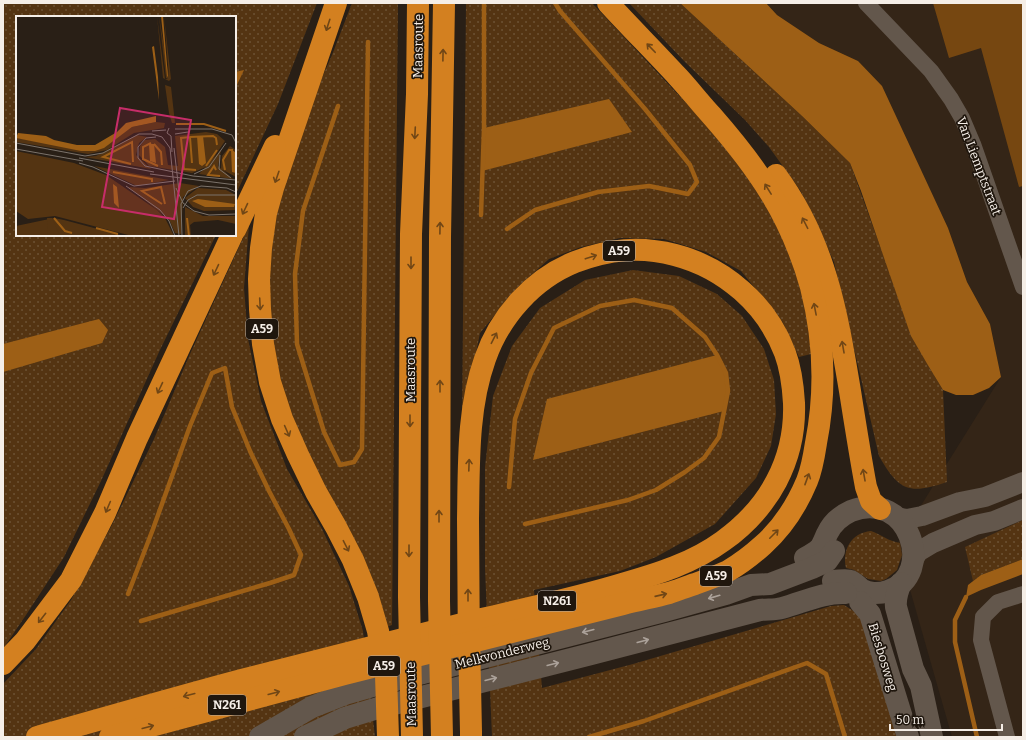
<svg xmlns="http://www.w3.org/2000/svg" width="1026" height="740" viewBox="0 0 1026 740" font-family="Bitter,serif">
<style>
.built{fill:#342517}
.grass{fill:url(#grass-dots)}
.water{fill:#9d5f16}
.lines{fill:none;stroke-linecap:round;stroke-linejoin:round}
.stream{stroke:#9d5f16;stroke-width:4.5}
.building{fill:#764711}
.minor{stroke:#63574c;stroke-width:16}
.tertiary{stroke:#63574c;stroke-width:20}
.secondary{stroke:#63574c;stroke-width:22}
.motorway{stroke:#d38020;stroke-width:22}
.oneway{stroke:#704616}
.oneway2{stroke:#aca29a}
.labels{text-anchor:middle;dominant-baseline:central;stroke-width:3.5;stroke-linejoin:round;paint-order:stroke}
.shield{fill:#1f160d;stroke:#b5ada6;stroke-width:1}
.shield-label{font-size:12px;font-weight:bold;fill:#f5eee7}
.street-label{font-size:13px;fill:#f5eee7;stroke:#1f160d}
.inset-river{fill:none;stroke:#9d5f16;stroke-width:2}
.inset-road{fill:none;stroke:#7b726a;stroke-width:1}
.view{fill:#c72d69;fill-opacity:0.15;stroke:#c72d69;stroke-width:2}
.inset-edge{fill:none;stroke:#f5eee7;stroke-width:2}
</style>
<defs>
<pattern id="grass-dots" width="8" height="8" patternUnits="userSpaceOnUse"><rect width="8" height="8" fill="#543412"/><path d="M2 2h.1M6 6h.1" fill="none" stroke="#6d5234" stroke-width="1.8" stroke-linecap="round"/></pattern>
</defs>
<rect width="100%" height="100%" fill="#291f16"/>
<polygon class="built" points="766,3 1023,3 1023,737 952,737 897,544 1001,377 990,324 967,282 948,228 914,156 858,61 819,43 777,15"/>
<g class="grass">
<polygon points="3,3 317,3 278,104 235,196 235,17 17,17 17,235 216,235 159,352 101,481 64,557 26,615 3,649"/>
<polygon points="352,3 398,3 392,625 382,629 297,436 274,364 267,265 276,204 303,121 332,55"/>
<polygon points="466,3 592,3 717,136 753,180 778,223 809,313 811,354 799,357 782,321 741,271 706,252 664,239 620,238 581,247 549,259 519,286 480,333 462,424"/>
<path d="M 629,3 L 680,3 L 802,116 L 850,163 L 880,246 L 929,367 L 943,390 L 947,482 C 909,495 899,491 879,456 L 834,262 L 820,230 L 800,190 L 769,147 L 745,120 L 685,62 Z"/>
<polygon points="249,225 244,288 248,339 261,401 287,469 322,529 349,586 363,631 375,737 3,737 3,684 36,649 71,600 112,525 154,439 190,354"/>
<polygon points="633,270 679,276 717,294 742,316 764,349 774,380 776,414 771,446 756,478 715,524 656,557 620,571 534,590 542,688 633,664 831,606 844,605 860,615 897,737 492,737 485,568 485,467 493,396 512,346 540,308 585,280"/>
<polygon points="1023,520 1023,559 981,575 973,581 965,547"/>
<path d="M 871,531 C 882,535 888,541 900,543 L 902,555 L 897,570 L 886,579 L 881,581 L 868,579 L 854,570 L 846,568 C 842,550 851,533 871,531 Z"/>
</g>
<g class="water">
<polygon points="680,3 766,3 777,15 819,43 858,61 882,86 948,228 967,282 990,324 1001,377 989,388 973,395 956,395 943,390 929,367 911,336 861,191 850,163 802,116"/>
<polygon points="244,70 235,89 235,72"/>
<polygon points="609,99 632,132 482,171 484,128"/>
<polygon points="99,319 108,330 102,343 3,372 3,344"/>
<polygon points="717,355 726,373 728,391 724,411 533,460 547,399"/>
<polygon points="1023,559 1023,574 981,590 966,597 968,585 981,575"/>
</g>
<g class="lines">
<g class="stream">
<polyline points="338,106 303,211 295,274 297,344 324,432 340,465 354,462 362,449 368,42"/>
<polyline points="481,215 484,128 484,3"/>
<polyline points="507,229 535,210 598,192 649,186 688,194 697,182 690,165 645,109 560,11 555,3"/>
<polyline points="509,487 515,419 531,373 554,328 600,306 634,300 672,308 705,337 717,355 726,373 728,391 719,437 704,458 685,472 656,490 628,500 525,524"/>
<polyline points="128,594 153,529 190,426 212,373 225,368 232,407 250,451 269,491 289,529 301,555 294,575 270,583 141,621"/>
<polyline points="966,597 955,620 955,642 977,737"/>
<polyline points="589,737 644,721 807,663 826,674 845,737"/>
</g>
</g>
<polygon class="building" points="933,3 1023,3 1023,186 1019,187 981,48 949,58"/>
<g class="lines">
<g class="minor">
<polyline points="866,3 931,71 951,99 962,118 973,144 1023,287"/>
<polyline points="1007,737 981,640 983,617 998,602 1023,594"/>
</g>
<g class="tertiary">
<polyline points="896,517 907,519 922,516 960,502 985,497 1023,482"/>
<polyline points="912,562 918,552 933,543 975,525 994,521 1023,509"/>
</g>
<g class="secondary">
<path d="M 805,558 C 811,555 816,552 820,548 C 823,544 825,538 827,534 C 832,523 840,516 851,511 C 909,488 937,575 888,591 C 879,594 868,594 861,589 C 858,586 855,583 851,581 C 846,579 839,581 833,581"/>
<path d="M 901,583 C 897,592 895,598 896,607 L 913,669 L 921,686 L 932,737"/>
<polyline points="860,602 870,614 908,737"/>
<polyline points="260,737 312,707 345,694 380,684 664,611 726,594 751,585 770,584 812,568 827,561 834,551"/>
<path d="M 305,737 L 345,718 L 378,708 L 591,654 L 760,610 C 767,609 775,610 782,608 C 804,602 823,592 846,593"/>
</g>
<g class="motorway">
<polyline points="336,3 273,188 266,213 261,248 259,279 260,309 263,344 270,382 282,419 298,455 316,492 336,527 353,560 368,597 378,631 386,675 388,737"/>
<path d="M 776,175 C 825,241 837,313 850,391 C 855,423 860,455 866,487 L 871,501 L 880,509"/>
<polyline points="235,230 275,146"/>
<polyline points="3,664 25,641 71,580 105,513 137,438 232,235"/>
<path d="M 37,737 C 106,718 174,698 242,680 C 322,660 402,640 482,619 C 528,608 576,598 622,584 C 657,574 693,563 723,541 C 769,508 796,460 794,403 C 793,386 791,369 785,353 C 767,305 725,268 675,255 C 640,246 609,249 575,262 C 533,279 500,316 485,359 C 467,409 469,466 468,519 C 468,590 469,661 471,732 L 471,737"/>
<path d="M 110,737 L 345,674 L 623,604 C 638,600 654,597 669,593 C 678,590 686,587 695,584 C 706,580 717,576 728,571 C 740,564 752,555 763,545 C 782,528 797,505 807,481 C 812,469 814,456 816,443 C 826,392 824,338 811,287 C 802,255 788,222 771,194 C 754,166 733,140 712,116 C 700,103 690,90 678,77 C 655,52 631,28 608,3"/>
<polyline points="412,737 409,597 411,234 417,94 418,3"/>
<polyline points="442,737 439,601 440,237 444,3"/>
</g>
</g>
<defs><path id="oneway-shaft" d="M-6 0H5M1.5-3L5.5 0L1.5 3" fill="none" stroke-width="1.6" stroke-linecap="round" stroke-linejoin="round"/></defs>
<g class="oneway">
<use href="#oneway-shaft" transform="translate(328 25) rotate(108)"/>
<use href="#oneway-shaft" transform="translate(651 48) rotate(-134)"/>
<use href="#oneway-shaft" transform="translate(443 55) rotate(-89)"/>
<use href="#oneway-shaft" transform="translate(415 133) rotate(93)"/>
<use href="#oneway-shaft" transform="translate(277 177) rotate(109)"/>
<use href="#oneway-shaft" transform="translate(768 189) rotate(-122)"/>
<use href="#oneway-shaft" transform="translate(245 209) rotate(115)"/>
<use href="#oneway-shaft" transform="translate(805 223) rotate(-117)"/>
<use href="#oneway-shaft" transform="translate(440 228) rotate(-89)"/>
<use href="#oneway-shaft" transform="translate(591 257) rotate(-18)"/>
<use href="#oneway-shaft" transform="translate(411 263) rotate(90)"/>
<use href="#oneway-shaft" transform="translate(216 270) rotate(115)"/>
<use href="#oneway-shaft" transform="translate(260 304) rotate(87)"/>
<use href="#oneway-shaft" transform="translate(815 309) rotate(-101)"/>
<use href="#oneway-shaft" transform="translate(494 338) rotate(-63)"/>
<use href="#oneway-shaft" transform="translate(843 347) rotate(-100)"/>
<use href="#oneway-shaft" transform="translate(440 386) rotate(-90)"/>
<use href="#oneway-shaft" transform="translate(160 388) rotate(115)"/>
<use href="#oneway-shaft" transform="translate(410 421) rotate(90)"/>
<use href="#oneway-shaft" transform="translate(287 431) rotate(66)"/>
<use href="#oneway-shaft" transform="translate(469 465) rotate(-88)"/>
<use href="#oneway-shaft" transform="translate(864 475) rotate(-100)"/>
<use href="#oneway-shaft" transform="translate(807 479) rotate(-70)"/>
<use href="#oneway-shaft" transform="translate(108 507) rotate(113)"/>
<use href="#oneway-shaft" transform="translate(439 516) rotate(-90)"/>
<use href="#oneway-shaft" transform="translate(774 534) rotate(-45)"/>
<use href="#oneway-shaft" transform="translate(346 546) rotate(63)"/>
<use href="#oneway-shaft" transform="translate(409 551) rotate(90)"/>
<use href="#oneway-shaft" transform="translate(468 595) rotate(-90)"/>
<use href="#oneway-shaft" transform="translate(661 595) rotate(-13)"/>
<use href="#oneway-shaft" transform="translate(42 618) rotate(128)"/>
<use href="#oneway-shaft" transform="translate(274 693) rotate(-15)"/>
<use href="#oneway-shaft" transform="translate(189 695) rotate(165)"/>
<use href="#oneway-shaft" transform="translate(148 727) rotate(-15)"/>
</g>
<g class="oneway2">
<use href="#oneway-shaft" transform="translate(714 597) rotate(164)"/>
<use href="#oneway-shaft" transform="translate(588 631) rotate(166)"/>
<use href="#oneway-shaft" transform="translate(643 641) rotate(-15)"/>
<use href="#oneway-shaft" transform="translate(553 664) rotate(-14)"/>
<use href="#oneway-shaft" transform="translate(491 679) rotate(-14)"/>
</g>
<g class="labels">
<g class="shield">
<rect x="603" y="241" width="32" height="20" rx="3"/>
<rect x="246" y="319" width="32" height="20" rx="3"/>
<rect x="700" y="566" width="32" height="20" rx="3"/>
<rect x="538" y="591" width="38" height="20" rx="3"/>
<rect x="368" y="656" width="32" height="20" rx="3"/>
<rect x="208" y="695" width="38" height="20" rx="3"/>
</g>
<g class="shield-label">
<text x="619" y="251">A59</text>
<text x="262" y="329">A59</text>
<text x="716" y="576">A59</text>
<text x="557" y="601">N261</text>
<text x="384" y="666">A59</text>
<text x="227" y="705">N261</text>
</g>
<g class="street-label">
<text transform="translate(418 46) rotate(-89)">Maasroute</text>
<text transform="translate(979 166) rotate(69)">Van Liemptstraat</text>
<text transform="translate(410 370) rotate(-90)">Maasroute</text>
<text transform="translate(502 653) rotate(-14)">Melkvonderweg</text>
<text transform="translate(883 657) rotate(73)">Biesbosweg</text>
<text transform="translate(411 694) rotate(-91)">Maasroute</text>
</g>
</g>
<g transform="translate(16 16)">
<rect width="220" height="220" fill="#291f16"/>
<path d="M 141,0 L 149,63 L 155,63 L 153,65 L 147,62 ZM 143,0 L 153,61 L 148,0 L 155,63 L 152,63 L 150,62 ZM 149,69 L 155,71 L 159,107 L 156,107 L 153,97 ZM 140,106 L 149,107 L 148,112 L 118,117 L 91,134 L 72,138 L 0,126 L 0,122 L 2,122 L 75,135 L 87,132 L 116,111 ZM 190,116 L 201,118 L 209,125 L 192,150 L 176,157 L 133,150 L 123,139 L 124,130 L 129,124 L 139,123 L 149,131 L 152,149 L 162,150 L 159,120 ZM 121,119 L 131,121 L 123,127 L 120,139 L 135,153 L 69,141 L 80,140 ZM 214,130 L 220,134 L 220,161 L 205,153 L 206,140 ZM 205,134 L 202,150 L 217,163 L 183,158 ZM 0,135 L 58,147 L 90,159 L 141,194 L 149,202 L 158,220 L 116,220 L 39,200 L 12,203 L 0,195 ZM 78,150 L 153,164 L 121,170 ZM 164,167 L 183,170 L 167,181 L 165,218 L 159,217 L 153,203 L 112,171 L 129,172 ZM 182,172 L 210,174 L 220,179 L 220,194 L 188,195 L 177,191 L 169,182 ZM 169,191 L 187,200 L 220,200 L 220,208 L 202,204 L 178,206 L 174,209 L 175,220 L 169,220 ZM 38,202 L 48,204 L 108,220 L 0,220 L 0,210 Z" fill="#543412"/>
<path d="M 31,202 L 36,202 L 44,220 L 32,220 Z" fill="#543412"/>
<path d="M 145,0 L 147,0 L 152,61 L 151,60 ZM 138,30 L 142,61 L 143,84 L 136,31 ZM 140,100 L 140,106 L 116,111 L 88,132 L 79,135 L 65,135 L 0,122 L 2,117 L 30,120 L 38,124 L 61,129 L 79,129 L 101,116 L 110,107 ZM 181,120 L 187,120 L 190,147 L 186,150 L 183,148 ZM 133,128 L 138,128 L 140,147 L 134,145 ZM 215,133 L 220,137 L 220,157 L 216,156 ZM 97,168 L 101,171 L 103,192 L 98,187 ZM 182,183 L 219,188 L 218,191 L 189,191 L 176,185 Z" fill="#9d5f16"/>
<path class="inset-river" d="M 160,108 L 188,108 L 210,115M 174,121 L 197,120 L 200,122 L 201,129M 135,127 L 127,131 L 127,143 L 142,150M 138,128 L 145,136 L 146,149M 176,147 L 174,121 L 165,122 L 168,153 L 180,154M 115,148 L 87,141 L 116,126 L 117,146M 190,150 L 201,134M 200,154 L 198,150 L 192,159 L 204,160M 209,154 L 207,144 L 213,134 L 217,134M 97,156 L 136,163 L 136,166M 146,188 L 126,175 L 145,171 L 149,188M 38,202 L 49,215 L 56,217M 171,202 L 173,220M 80,212 L 102,218"/>
<path class="inset-road" d="M 153,112 L 151,117 L 155,120 L 156,136M 159,113 L 196,113 L 216,119 L 220,127M 136,115 L 150,114M 159,118 L 172,116M 140,121 L 130,122 L 122,131 L 122,142 L 129,150 L 177,160 L 220,164M 0,127 L 69,140 L 87,137 L 123,118 L 136,118 L 146,121 L 154,132 L 163,220M 158,132 L 163,175M 0,133 L 67,145M 204,139 L 203,153 L 215,162M 63,142 L 138,156M 63,147 L 77,151 L 118,170 L 159,165M 134,158 L 220,169M 178,158 L 193,151 L 210,127M 110,170 L 144,194 L 153,205 L 159,220M 160,172 L 167,187 L 178,195 L 193,199 L 220,198M 167,192 L 172,184 L 181,179 L 220,179M 166,220 L 165,188 L 172,175 L 185,170 L 211,172 L 220,176"/>
<path class="view" d="M 104,92 L 175,104 L 158,203 L 86,191 Z"/>
<rect width="220" height="220" class="inset-edge"/>
</g>
<rect width="1026" height="740" fill="none" stroke="#f5eee7" stroke-width="8"/>
<path d="M890 724v6h112v-6" fill="none" stroke="#f5eee7" stroke-width="2"/>
<text x="896" y="724" font-size="12" fill="#f5eee7" stroke="#1f160d" stroke-width="3" paint-order="stroke">50 m</text>
</svg>
